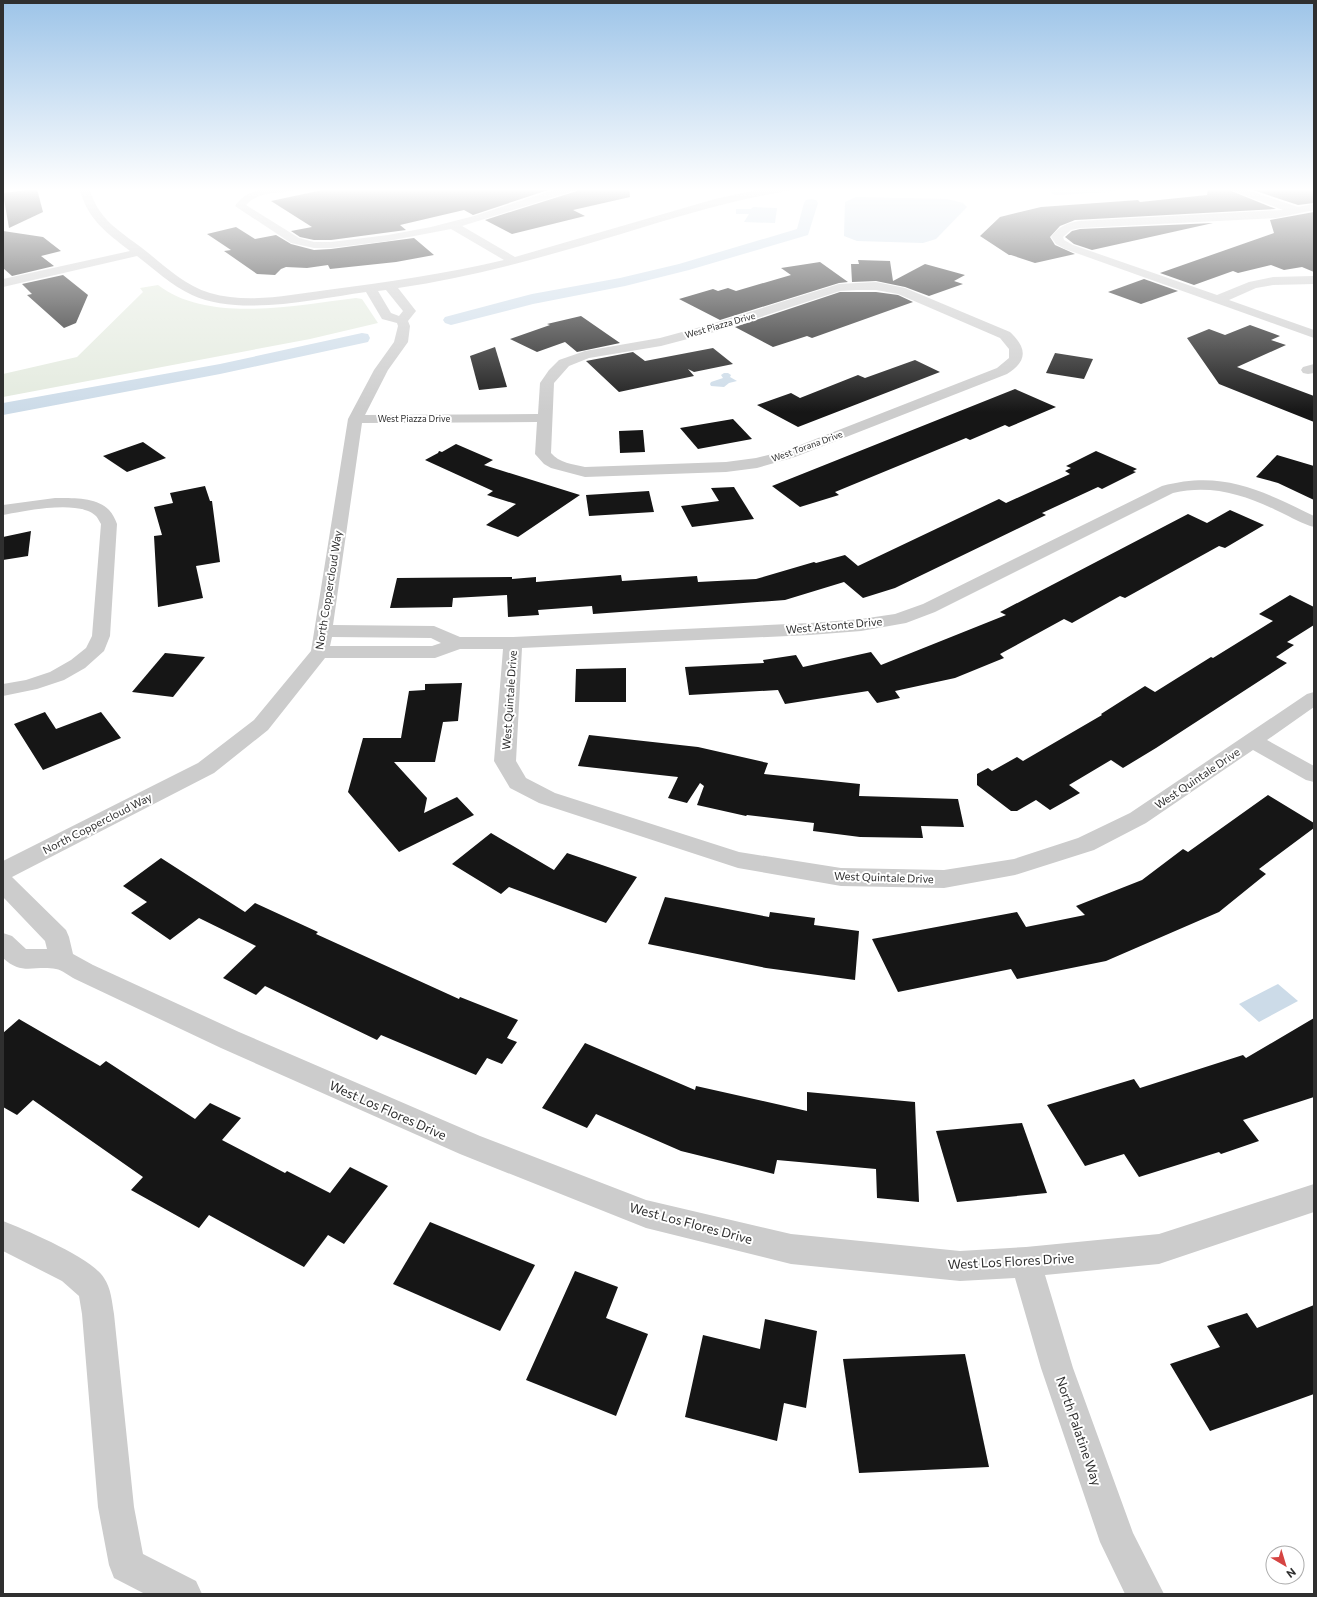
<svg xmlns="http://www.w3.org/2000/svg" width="1317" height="1597" viewBox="0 0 1317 1597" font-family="Commissioner,sans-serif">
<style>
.green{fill:#e3eade}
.water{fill:#ccdbe8}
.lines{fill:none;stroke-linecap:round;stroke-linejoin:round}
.canal{fill:#ccdbe8;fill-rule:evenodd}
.building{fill:#161616}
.minor{fill:#ccc;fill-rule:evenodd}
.labels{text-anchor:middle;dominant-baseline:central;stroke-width:4;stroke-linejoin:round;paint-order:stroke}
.far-street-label{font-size:9px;fill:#2f2f2f;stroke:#fff}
.street-label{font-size:11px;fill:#2f2f2f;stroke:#fff}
.near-street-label{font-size:13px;fill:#2f2f2f;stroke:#fff}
</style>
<rect width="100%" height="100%" fill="#fff"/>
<path class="green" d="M 158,285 C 209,324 296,305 356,298 L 362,299 L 378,323 L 310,339 L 3,397 L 3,374 L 77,357 L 143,292 L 140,288 Z"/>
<g class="water">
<polygon points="856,197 947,199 963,203 967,207 936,239 923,243 857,241 844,236 845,202"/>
<polygon points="753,207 777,208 775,223 744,222 749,214 736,214 736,209 751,209"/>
<polygon points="724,373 728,373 731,375 730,377 737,381 729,383 724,387 711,386 710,384 711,382 723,378 721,375"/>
<polygon points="1278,984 1298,1001 1259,1022 1239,1004"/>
</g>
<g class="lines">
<g class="canal">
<polygon points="1052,188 1117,188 1116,191 1111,192 1057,195 1052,194 1050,191"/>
<polygon points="811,199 816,200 818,203 808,235 689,270 625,286 533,304 451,325 445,323 443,320 445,317 532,294 620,278 679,264 797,229 804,203 806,200"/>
<polygon points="362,333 368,334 370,338 368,342 220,374 3,415 3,403 220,364"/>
</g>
</g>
<g class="building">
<polygon points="332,188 554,188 473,215 464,210 400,225 406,230 331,240 314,240 300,237 291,231 312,227 271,201"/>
<polygon points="579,188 629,188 630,197 573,210 585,216 512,234 485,220 577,191"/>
<polygon points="1208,188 1224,188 1276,209 1075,220 1060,226 1050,237 1055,245 1075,254 1035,263 1011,255 1009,255 980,236 1000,217 1041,207 1138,200 1140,202 1207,195"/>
<polygon points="1247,188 1314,188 1314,203 1298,205"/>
<polygon points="37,189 43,212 9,228 3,193"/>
<polygon points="1314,212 1314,272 1302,267 1284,270 1271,265 1238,273 1233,271 1194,285 1160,273 1274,233 1270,220"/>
<polygon points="1213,223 1092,250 1074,244 1065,237 1072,231 1080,229"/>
<polygon points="236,227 255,239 276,235 291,244 314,250 331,249 414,238 434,255 396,262 330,269 328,265 307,268 286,267 281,269 275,275 257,274 224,251 231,250 207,234"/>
<polygon points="3,231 43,237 61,251 41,256 54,266 12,276 3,268"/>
<polygon points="858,260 890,261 893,281 925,264 965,275 954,281 963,284 929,296 905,287 876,281 852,282 851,264 859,264"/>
<polygon points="820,262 848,282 839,283 720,320 679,299 713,289 718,291 728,288 736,291 791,275 781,268"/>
<polygon points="63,275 88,295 76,323 64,328 27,295 32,294 22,284"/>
<polygon points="1144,279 1178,291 1141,304 1108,292"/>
<polygon points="840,292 876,292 898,295 913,302 812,338 807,336 773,347 735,327"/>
<polygon points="581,316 620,343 577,352 565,342 537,352 510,339 550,325 547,324"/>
<polygon points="1250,325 1280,336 1271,340 1286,345 1237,367 1314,396 1314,422 1219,384 1187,338 1209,329 1225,335"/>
<polygon points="495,347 507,387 479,390 470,356"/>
<polygon points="713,348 733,364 694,372 688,369 694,376 619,392 586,361 633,352 645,361"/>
<polygon points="1055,353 1093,359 1084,379 1046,373"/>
<polygon points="915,360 940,372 798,427 757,405 791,393 800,398 858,375 865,378"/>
<polygon points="1015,389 1056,407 1009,427 1005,425 970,440 966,438 835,492 839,495 800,507 772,486"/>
<polygon points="733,419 752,439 698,449 680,428"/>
<polygon points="643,430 645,452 620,453 619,431"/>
<polygon points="143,442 166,458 127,472 103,456"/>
<polygon points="456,444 493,460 484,465 580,495 518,537 486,525 516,504 487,495 493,491 425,460 438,453 439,451 442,452"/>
<polygon points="1096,451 1137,469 1133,471 1136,472 1102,489 1098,487 1042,513 1046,515 895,588 863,598 844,582 785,600 593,614 592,606 538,610 539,615 508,617 507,595 453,598 452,607 390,608 397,578 512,577 512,579 536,577 536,582 621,575 622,581 697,576 698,582 756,579 814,562 816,563 845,555 858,566 999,499 1006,503 1070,474 1065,471 1071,468 1066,466"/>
<polygon points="1277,455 1314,466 1314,500 1278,483 1256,477"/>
<polygon points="205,486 210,501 212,501 220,562 196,566 203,598 158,607 154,536 162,535 154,507 173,503 170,493"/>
<polygon points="734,487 754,519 692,527 681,506 719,501 711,488"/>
<polygon points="649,491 654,512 589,516 586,495"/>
<polygon points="1230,510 1264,525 1225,548 1219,546 1125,598 1120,596 1072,623 1064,619 1000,654 1004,658 955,678 895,691 900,698 877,703 868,691 785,704 778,690 689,695 685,667 764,663 763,660 796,655 803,667 871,652 881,665 1006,615 1000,612 1188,514 1207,523"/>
<polygon points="31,531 28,556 3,560 3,537"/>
<polygon points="1290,595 1314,607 1314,625 1287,642 1294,645 1276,657 1287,663 1156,748 1123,768 1111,760 1069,785 1080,793 1050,810 1036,800 1017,811 1011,811 977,785 977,774 988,768 992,771 1017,757 1023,761 1102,715 1101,714 1145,686 1155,692 1211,657 1213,658 1273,621 1259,614"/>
<polygon points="165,653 205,657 173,697 132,692"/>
<polygon points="626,668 626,702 575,702 576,669"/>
<polygon points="462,683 458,721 443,722 435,762 394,762 427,798 424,813 457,797 474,815 399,852 348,792 363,738 401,738 409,691 425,690 425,684"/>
<polygon points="45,712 56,729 101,712 121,738 43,770 14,724"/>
<polygon points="589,735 698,747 768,763 764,774 860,784 859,796 958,799 964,827 921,826 923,838 860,837 813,831 814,823 747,815 746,816 697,805 704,786 700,783 687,803 668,798 678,777 578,766"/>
<polygon points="1268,795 1314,823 1314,828 1259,869 1266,874 1219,912 1106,961 1017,979 1011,969 898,992 872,939 1017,912 1026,927 1085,915 1076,906 1142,880 1183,849 1188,852"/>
<polygon points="491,833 554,870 567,853 637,877 606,923 509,887 501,894 452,864"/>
<polygon points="161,858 245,912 255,903 318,932 316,934 459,999 460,997 518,1020 507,1038 517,1042 502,1064 487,1058 476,1075 381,1035 377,1040 265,986 256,995 223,978 256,946 199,918 170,940 131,913 147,902 123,886"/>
<polygon points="665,897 769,917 770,912 815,918 814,925 859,931 855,980 766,968 648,944"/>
<polygon points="1314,1018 1314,1097 1243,1120 1259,1141 1221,1154 1219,1152 1139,1177 1124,1154 1085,1166 1047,1105 1134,1079 1140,1088 1243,1055 1246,1058"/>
<polygon points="19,1019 100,1066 106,1061 195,1119 210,1103 241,1118 222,1140 285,1173 287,1171 330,1193 350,1167 388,1186 344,1244 328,1235 304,1267 209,1215 199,1228 131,1190 143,1177 33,1100 17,1115 3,1107 3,1033"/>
<polygon points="585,1043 695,1090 696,1086 807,1111 807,1092 915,1102 919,1202 877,1198 876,1169 777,1160 774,1174 681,1151 596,1114 587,1128 542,1108"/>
<polygon points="1022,1123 1047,1193 957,1202 936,1131"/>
<polygon points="430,1222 535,1265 500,1331 393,1284"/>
<polygon points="575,1271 618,1287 606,1318 648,1334 616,1416 526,1380"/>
<polygon points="1314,1305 1314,1394 1210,1431 1170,1364 1220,1347 1207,1326 1247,1313 1257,1328"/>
<polygon points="765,1319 817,1331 806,1408 784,1403 777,1441 685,1417 703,1335 760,1349"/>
<polygon points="965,1354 989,1467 859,1473 843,1359"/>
</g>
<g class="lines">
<g class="minor">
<path d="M 79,188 L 89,188 C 99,220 117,229 142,248 C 163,264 183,285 210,293 C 248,304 289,295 327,290 C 387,282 445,274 504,260 L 451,229 L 388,241 L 331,248 L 314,248 L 291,243 L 235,206 C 249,185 275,188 298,188 L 293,191 C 278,193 257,192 246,205 L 299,238 L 314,242 L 331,242 L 388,235 L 431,227 L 474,216 L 560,188 L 578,188 L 577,190 L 462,226 L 515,257 L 715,199 L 765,188 L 793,188 L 788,191 C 731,200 677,217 621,234 C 547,256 474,277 398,288 L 416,311 L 408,321 L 410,326 L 408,342 L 388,370 L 365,415 L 538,414 L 540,383 L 549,370 L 559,360 L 585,351 L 660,338 L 708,325 L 839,284 L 876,282 L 905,288 L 1010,332 C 1027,348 1028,361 1007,374 L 795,457 L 757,468 L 726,472 L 585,477 L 551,468 L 544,464 L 535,454 L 537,422 L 362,423 L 333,625 L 434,626 L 460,637 L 513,637 L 810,623 L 861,619 L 895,614 L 923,604 L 1162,486 C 1223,470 1260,490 1314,516 L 1314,527 C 1302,524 1291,517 1280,512 C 1245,495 1212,484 1173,493 L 935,612 L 906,623 L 861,631 L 810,635 L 522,648 L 516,761 L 526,778 L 555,793 L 739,852 L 841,868 L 944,870 L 1014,859 L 1078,838 L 1130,813 L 1307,694 L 1314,692 L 1314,707 L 1267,740 L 1314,766 L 1314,782 L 1306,780 L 1253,750 L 1146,823 L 1094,850 L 1015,875 L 944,888 L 841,886 L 738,868 L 539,803 L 510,788 L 494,761 L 503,649 L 460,649 L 435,658 L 325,658 L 268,730 L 214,773 L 12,877 L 66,930 L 69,937 L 73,954 L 93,965 L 239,1032 L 480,1136 L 646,1200 L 791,1234 L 960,1251 L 1026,1247 L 1159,1234 L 1314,1184 L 1314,1212 L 1159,1264 L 1045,1275 L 1073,1368 L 1133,1533 L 1164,1594 L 1125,1594 L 1100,1542 L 1041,1368 L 1015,1278 L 960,1281 L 791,1264 L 646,1228 L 460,1154 L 221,1048 L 75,979 C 69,976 62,970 56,969 C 34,965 22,976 3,958 L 3,933 L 12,936 L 26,949 L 47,949 L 45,941 L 3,897 L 3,861 L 198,763 L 254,720 L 311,651 L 348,419 L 374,370 L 394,342 L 398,326 L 397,323 L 382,319 L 366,292 C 315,299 240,317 192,295 C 171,285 155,270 137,256 L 3,287 L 3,279 L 130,251 C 106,232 88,220 79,188 ZM 386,290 L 403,311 L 399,316 L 391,313 L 378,291 ZM 857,290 L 876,290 L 898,294 L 1000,338 L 1009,349 L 1009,358 L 997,368 L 785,451 L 756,458 L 726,462 L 585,467 C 573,464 559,463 551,453 L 554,383 L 569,366 L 589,358 L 661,346 L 718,331 L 840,291 ZM 332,637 L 431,638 L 441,643 L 432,646 L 330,646 Z"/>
<path d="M 1225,188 L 1241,188 L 1298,207 L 1314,204 L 1314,210 L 1276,218 L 1080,228 L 1071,230 L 1063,237 L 1064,240 L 1073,245 L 1217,295 L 1249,282 L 1273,277 L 1314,276 L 1314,284 L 1273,285 L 1256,288 L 1229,300 L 1314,330 L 1314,338 L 1065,249 L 1056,244 L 1051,237 C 1059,226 1067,223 1080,221 L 1283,210 Z"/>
<polygon points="1314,364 1314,373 1308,374 1303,373 1301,370 1303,367"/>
<path d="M 55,498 C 72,498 97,497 109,510 C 113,514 115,519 117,524 L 110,636 L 104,651 L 85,668 L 64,680 L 37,689 L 3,696 L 3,684 L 26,680 L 50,672 L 71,660 L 86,648 L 92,636 L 101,524 C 99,521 98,518 96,516 C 78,499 25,511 3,515 L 3,505 Z"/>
<path d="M 3,1221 C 26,1230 92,1258 104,1278 C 111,1288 112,1302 114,1314 L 134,1507 L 143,1554 L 196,1581 L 202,1594 L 145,1594 L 114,1578 L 109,1565 L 98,1507 L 82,1314 L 79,1296 L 62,1281 L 3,1251 Z"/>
</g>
</g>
<linearGradient id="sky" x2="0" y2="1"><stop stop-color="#9dc4e8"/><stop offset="0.46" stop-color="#fff"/><stop offset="1" stop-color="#fff" stop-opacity="0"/></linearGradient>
<rect width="1317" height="412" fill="url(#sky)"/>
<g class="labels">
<g class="far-street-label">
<text transform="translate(720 325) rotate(-16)">West Piazza Drive</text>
<text x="414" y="418">West Piazza Drive</text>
<text transform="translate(807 446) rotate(-20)">West Torana Drive</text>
</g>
<g class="street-label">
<text transform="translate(328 590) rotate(-81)">North Coppercloud Way</text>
<text transform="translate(834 625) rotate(-5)">West Astonte Drive</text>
<text transform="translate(509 700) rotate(-86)">West Quintale Drive</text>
<text transform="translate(1197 778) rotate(-34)">West Quintale Drive</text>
<text transform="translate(97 823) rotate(-27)">North Coppercloud Way</text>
<text transform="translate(884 877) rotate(2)">West Quintale Drive</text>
</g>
<g class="near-street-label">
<text transform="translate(388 1110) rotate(24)">West Los Flores Drive</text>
<text transform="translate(691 1223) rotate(15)">West Los Flores Drive</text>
<text transform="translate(1011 1261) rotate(-3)">West Los Flores Drive</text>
<text transform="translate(1079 1431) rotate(71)">North Palatine Way</text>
</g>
</g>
<rect width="1317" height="1597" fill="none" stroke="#2f2f2f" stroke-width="8"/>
<g transform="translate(1285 1565) rotate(142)"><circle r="19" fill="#ffffff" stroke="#acacac"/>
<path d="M0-3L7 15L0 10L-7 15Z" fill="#d54442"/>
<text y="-6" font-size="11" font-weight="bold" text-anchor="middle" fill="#2f2f2f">N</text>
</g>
</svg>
